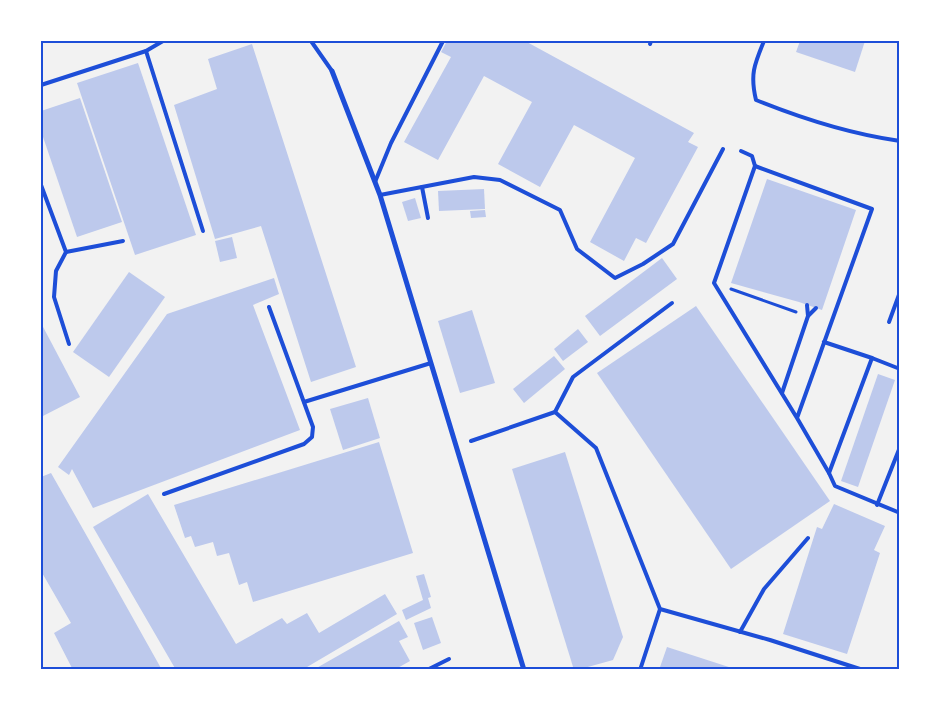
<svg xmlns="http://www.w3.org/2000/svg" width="941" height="711" viewBox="0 0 941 711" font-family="Barlow,sans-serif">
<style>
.building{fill:#bdc9ec}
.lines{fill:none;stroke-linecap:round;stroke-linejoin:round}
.path{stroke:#1d4ed8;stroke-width:3}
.service{stroke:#1d4ed8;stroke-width:4}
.minor{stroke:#1d4ed8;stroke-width:5}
.neatline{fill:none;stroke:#1d4ed8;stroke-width:2}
</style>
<rect width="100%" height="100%" fill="#f2f2f2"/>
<g class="building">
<polygon points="447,41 525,41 694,133 688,142 698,147 646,243 636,238 624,261 590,242 635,158 574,125 540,187 498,164 532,102 484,76 438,160 404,142 451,57 441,52"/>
<polygon points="800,41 865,41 855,72 796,52"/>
<polygon points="252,44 356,367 311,382 261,226 215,239 174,105 217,89 208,59"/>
<polygon points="138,63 196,235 135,255 77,83"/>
<polygon points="80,98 122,222 77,237 41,131 41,111"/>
<polygon points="767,179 856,210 822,310 799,302 731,283"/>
<polygon points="484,189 485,209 439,211 438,191"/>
<polygon points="415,198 421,218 408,221 402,202"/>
<polygon points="485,210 486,217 471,218 470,211"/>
<polygon points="232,237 237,258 220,262 215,241"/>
<polygon points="662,258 677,279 600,336 585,316"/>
<polygon points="129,272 165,297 109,377 73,352"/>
<polygon points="274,278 279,294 253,305 300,430 93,508 72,469 69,475 58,467 167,314"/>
<polygon points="696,306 830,501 731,569 597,373"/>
<polygon points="472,310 495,383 460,393 438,321"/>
<polygon points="41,323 80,397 41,417"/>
<polygon points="578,329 588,342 563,361 554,349"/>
<polygon points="554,356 565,369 524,403 513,389"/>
<polygon points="878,374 895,380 858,487 841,481"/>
<polygon points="368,398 380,438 343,450 330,409"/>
<polygon points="379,442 413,553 253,602 247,582 239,585 229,553 217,556 213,542 195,547 191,536 185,538 174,505"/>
<polygon points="565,452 623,637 613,660 577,670 574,670 512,469"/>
<polygon points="51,473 88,538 162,670 73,670 54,633 71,623 41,571 41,477"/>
<polygon points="148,494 236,644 282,618 287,624 307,613 319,633 385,594 397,614 302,670 176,670 93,527"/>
<polygon points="834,504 885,526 874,550 880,553 847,654 783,634 817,527 822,529"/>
<polygon points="424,574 431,597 428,598 431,608 406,620 402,610 423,600 416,576"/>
<polygon points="432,617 441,643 423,650 414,623"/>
<polygon points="399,621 408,637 399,641 410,661 394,670 313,670"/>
<polygon points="667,647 735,669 735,670 659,670"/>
</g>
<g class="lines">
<polyline class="path" points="731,289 796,312"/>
<g class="service">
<polyline points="311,41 332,71"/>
<path d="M 764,41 C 754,65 750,75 756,100 C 803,119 850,134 900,141"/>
<polyline points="650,44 651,41"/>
<polyline points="146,51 203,231"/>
<polyline points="41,85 146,51 163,41"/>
<polyline points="741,151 752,156 755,166"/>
<polyline points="375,182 391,143 443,41"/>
<polyline points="41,185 66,252 56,271 54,297 69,344"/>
<polyline points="422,187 428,218"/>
<polyline points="380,195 474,177 500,180 560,210 577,249 615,278 643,264 673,244 723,149"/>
<polyline points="66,252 123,241"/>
<polyline points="807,305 808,316"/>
<polyline points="889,322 900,292"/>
<polyline points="824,342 872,358"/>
<polyline points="900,369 872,358 829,473 835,486 900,513"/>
<polyline points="782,393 808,316 816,308"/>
<polyline points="304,402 431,363"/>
<polyline points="555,412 573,377 672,303"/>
<polyline points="797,418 714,283 755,166 872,209 797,418 829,473"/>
<polyline points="471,441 555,412 596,448 660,609 770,640 863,670"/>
<polyline points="164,494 304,444 312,437 313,427 269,307"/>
<polyline points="877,505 900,447"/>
<polyline points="740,632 764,589 808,538"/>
<polyline points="427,670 449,659"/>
<polyline points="640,670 660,609"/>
</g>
<polyline class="minor" points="332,71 380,195 524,670"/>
</g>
<rect width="941" height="711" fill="none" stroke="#ffffff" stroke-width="85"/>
<rect x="42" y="42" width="856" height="626" class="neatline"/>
</svg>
